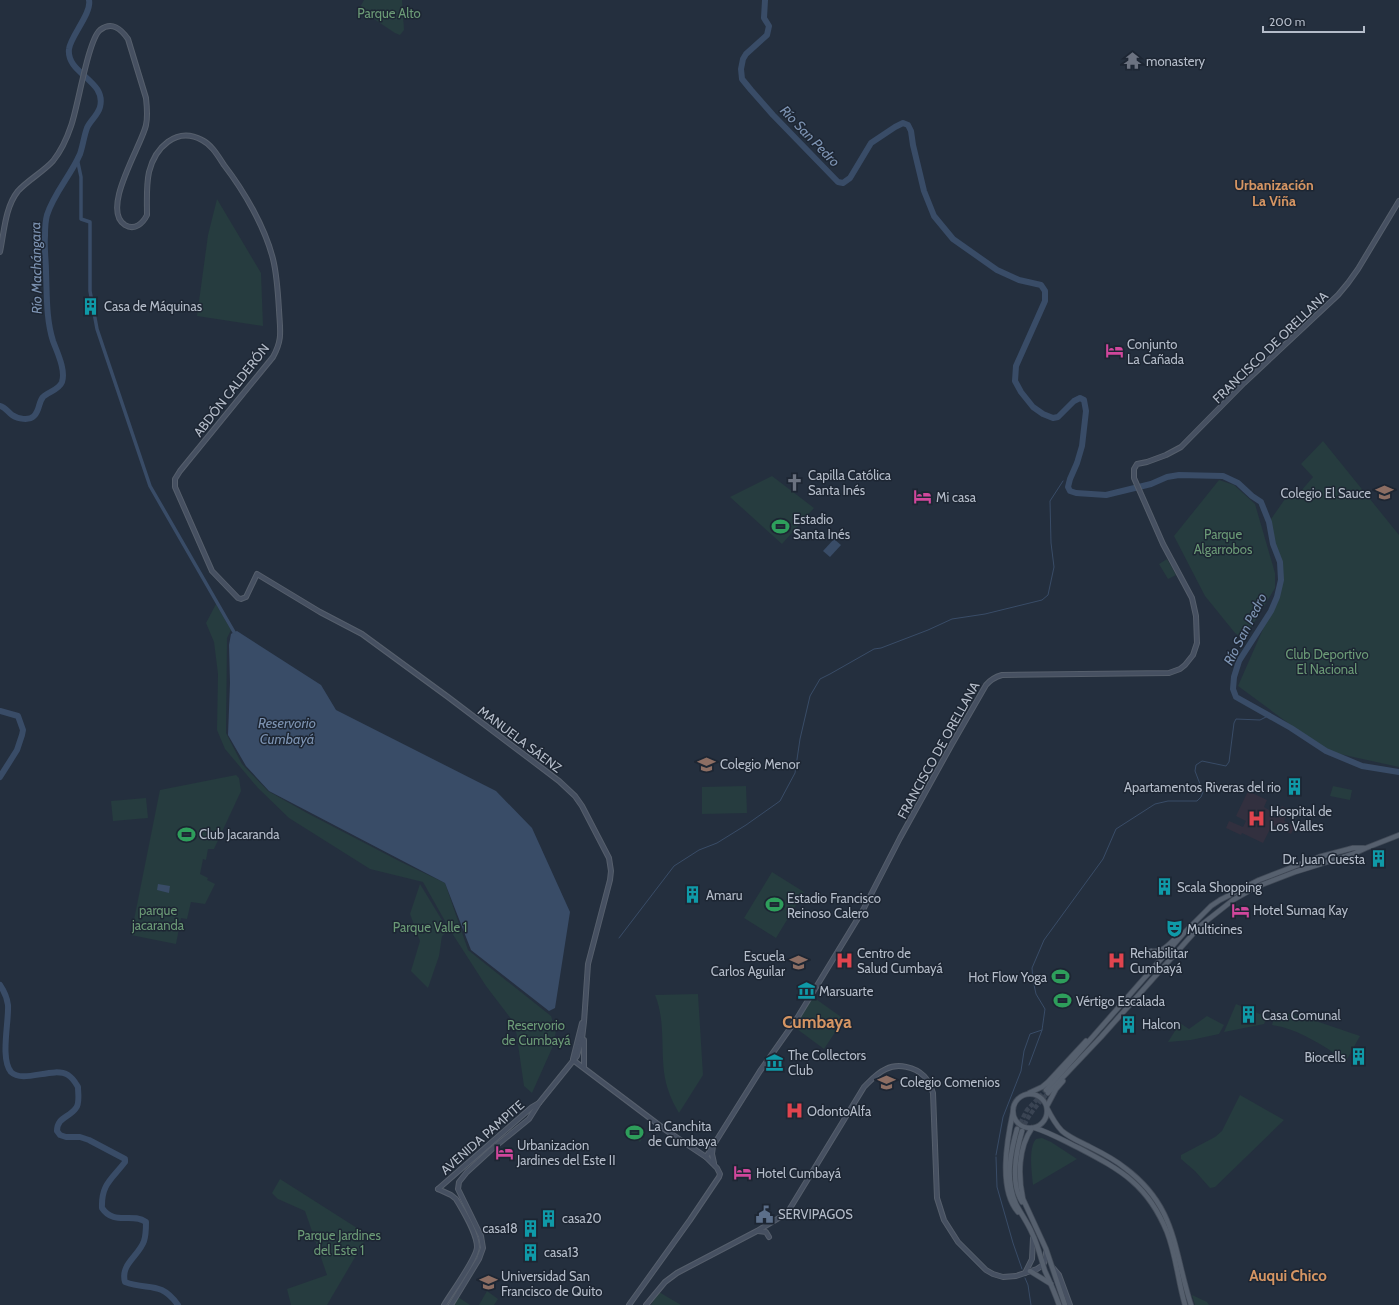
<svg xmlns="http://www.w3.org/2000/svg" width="1399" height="1305" viewBox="0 0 1399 1305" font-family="Cabin,sans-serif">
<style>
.medical{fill:#32303f}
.green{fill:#263c3f}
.water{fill:#394c67}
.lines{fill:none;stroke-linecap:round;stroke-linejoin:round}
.stream{stroke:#394c67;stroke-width:1}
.canal{stroke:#394c67;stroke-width:3.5}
.river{stroke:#394c67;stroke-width:6}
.primary-tunnel{stroke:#3a4453;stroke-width:4.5;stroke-dasharray:4.5 2;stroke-linecap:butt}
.secondary-casing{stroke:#565f6c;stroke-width:6}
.primary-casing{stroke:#414a57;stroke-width:6}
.secondary{stroke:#465061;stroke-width:4}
.primary{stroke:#56606e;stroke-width:4.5}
.labels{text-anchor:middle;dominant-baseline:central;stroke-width:3;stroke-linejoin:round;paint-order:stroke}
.park-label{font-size:13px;fill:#6b9a76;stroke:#1d2633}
.poi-label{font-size:13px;fill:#b4bcc9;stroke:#1d2633;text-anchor:start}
.street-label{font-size:13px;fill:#b4bcc9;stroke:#1d2633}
.water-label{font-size:14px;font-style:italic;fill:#7c92b1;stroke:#1d2633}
.neighbourhood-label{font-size:14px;font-weight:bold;fill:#d59563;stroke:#1d2633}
.quarter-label{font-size:15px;font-weight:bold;fill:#d59563;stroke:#1d2633}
.district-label{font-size:17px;font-weight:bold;fill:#d59563;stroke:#1d2633}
</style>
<rect width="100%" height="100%" fill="#242f3e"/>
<polygon class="medical" points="1248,791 1267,800 1264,807 1274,813 1273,817 1276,818 1282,806 1289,810 1284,821 1295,826 1291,834 1272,825 1263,843 1242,833 1241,835 1226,828 1229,821 1243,827 1246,821 1236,816"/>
<g class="green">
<polygon points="364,0 402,0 404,30 400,35 395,33 359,9"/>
<polygon points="217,199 261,273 263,326 197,316 208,235"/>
<polygon points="1323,441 1399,535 1399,767 1326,751 1238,686 1277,597 1281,580 1280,562 1273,544 1269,522 1285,499 1293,493 1301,491 1313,477 1301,464"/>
<polygon points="772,476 814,508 782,544 730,497"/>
<polygon points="1219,480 1234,485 1255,504 1275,573 1275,588 1244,639 1235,633 1205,596 1174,536"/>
<polygon points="1167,559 1176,575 1168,579 1159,564"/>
<polygon points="216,604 231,630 227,638 226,733 242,764 268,791 307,813 401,862 445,883 468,950 551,1016 556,1031 553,1046 532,1093 524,1086 515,1024 486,986 450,930 423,882 370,869 289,818 258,788 225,749 217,730 218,674 214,642 206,623"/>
<polygon points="236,775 239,778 241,791 214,849 208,849 206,860 203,859 200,874 208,878 207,880 215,884 205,904 191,902 187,919 181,918 176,944 131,935 160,790"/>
<polygon points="746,786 747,813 702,814 702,787"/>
<polygon points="1333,786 1352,790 1350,800 1330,796"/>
<polygon points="146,798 148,818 113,821 111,801"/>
<polygon points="772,872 804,892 776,938 744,918"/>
<polygon points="420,884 448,930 442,936 439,956 428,988 411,971 420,941 410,914"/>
<path d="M 698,994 L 703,1075 L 679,1113 C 671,1100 666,1087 664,1072 C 661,1046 665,1019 655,995 Z"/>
<polygon points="813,997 844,1019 824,1049 793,1026"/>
<polygon points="1236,1004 1267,1017 1264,1024 1224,1032"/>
<path d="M 1276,1011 L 1304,1017 L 1360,1036 L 1346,1061 C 1324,1046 1299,1029 1272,1025 Z"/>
<polygon points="1207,1016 1224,1025 1219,1034 1191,1040 1168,1042 1180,1023 1189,1029"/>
<polygon points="1240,1095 1284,1120 1215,1187 1210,1188 1195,1171 1181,1159 1181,1155 1215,1137 1222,1131"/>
<polygon points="631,1125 645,1134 640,1142 626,1133"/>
<path d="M 1042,1138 L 1051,1142 L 1077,1159 L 1033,1185 C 1032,1173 1028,1148 1036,1139 Z"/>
<polygon points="280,1179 368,1235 327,1305 291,1305 287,1289 327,1275 305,1211 278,1199 272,1193"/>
<polygon points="487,1291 498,1299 494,1305 479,1305"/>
<polygon points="659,1292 681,1305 651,1305"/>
<polygon points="1192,1295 1207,1302 1209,1305 1195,1305"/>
<polygon points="458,1297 470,1305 454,1305"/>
</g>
<g class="water">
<polygon points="834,539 841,545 830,557 823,551"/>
<polygon points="237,631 321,685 336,710 496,791 532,828 570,912 555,1008 549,1011 471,950 445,883 269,791 246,766 228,735 230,683 229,645 231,634 234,632"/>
<polygon points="158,884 170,886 169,893 157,890"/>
</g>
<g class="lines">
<g class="stream">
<polyline points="619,938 674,866 699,850 717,843 746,825 780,801 795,773 800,739 810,696 820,679 830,674 874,649 881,648 928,630 952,619 985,614 1042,600 1048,595 1054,567 1051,543 1050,501 1063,481"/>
<polyline points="1029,1065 1042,1030 1045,1009 1036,994 1033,980 1032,968 1044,940 1103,859 1116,829 1155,804 1168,801 1197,801 1201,797 1203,792 1195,771 1196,765 1202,761 1226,766 1229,762 1234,723 1236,719 1260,720 1268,716"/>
<polyline points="996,1155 1003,1117 1021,1071 1024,1051 1030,1034 1042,1030"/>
<polyline points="996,1157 997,1187 1013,1243 1022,1269"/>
<polyline points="1025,1278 1028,1285 1031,1305"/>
</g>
<polyline class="canal" points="77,158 81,177 81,219 90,222 90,291 97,329 150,486 234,632"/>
<g class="river">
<polyline points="765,0 764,18 769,26 767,35 746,54 743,59 741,69 742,79 751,90 773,115 838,182 843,183 850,178 871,143 895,127 903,123 908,125 911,131 913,145 924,191 934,216 953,239 997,270 1019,280 1041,285 1045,291 1045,301 1016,366 1015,381 1021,392 1033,407 1043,414 1053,418 1058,417 1074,401 1080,398 1084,400 1086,411 1082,446 1077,463 1070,479 1068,487 1070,491 1076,493 1106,495 1151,484 1167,477 1179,475 1223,476 1238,483 1252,496 1261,502 1269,522 1273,544 1280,562 1281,580 1277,597 1271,611 1239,661 1234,677 1233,689 1236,697 1291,728 1326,751 1362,766 1399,772"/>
<path d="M 0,406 C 5,407 7,411 12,415 C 18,419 29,421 34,416 C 40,410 38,403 43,397 C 48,392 59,390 62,382 C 66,370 57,352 53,341 C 46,319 47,295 46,272 C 46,260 44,248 45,236 C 45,230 45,222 47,215 C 54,193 71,175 80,154 C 83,145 84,136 87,128 C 90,121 98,115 100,107 C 107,80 66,74 69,49 C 70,37 92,13 89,0"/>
<polyline points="0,711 18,716 23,730 22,735 17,750 0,777"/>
<path d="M 0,985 C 4,991 7,997 8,1005 C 9,1022 0,1059 11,1072 C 23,1084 53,1066 68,1075 C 73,1078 75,1082 78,1087 C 78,1094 80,1103 76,1108 C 69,1118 57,1117 57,1131 L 60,1135 L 66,1137 L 80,1137 L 89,1140 L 125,1159 L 125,1162 C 112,1179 101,1184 102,1208 C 114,1226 132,1212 146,1222 C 146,1229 146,1235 144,1241 C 139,1256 120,1264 125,1282 C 148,1291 160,1280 178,1305"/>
</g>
<g class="primary-tunnel">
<polyline points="1017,1129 1027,1110 1046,1090"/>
<path d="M 1022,1131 C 1027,1116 1037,1105 1048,1093"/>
</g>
<defs>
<g id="secondary">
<path d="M 0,252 C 4,233 5,207 18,191 C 28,180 43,172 53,161 C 61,151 67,138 71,126 C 78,107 88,40 100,30 C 112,21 121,29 128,39 L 146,98 C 147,107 148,116 146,125 C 142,145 100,209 125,225 C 135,231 143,223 147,215 C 147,201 146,186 149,172 C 155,148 176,126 202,140 C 212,145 218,156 224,165 C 244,191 265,227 273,259 C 277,275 278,293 279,310 C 280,330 283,339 273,357 L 180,471 L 175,479 L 175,487 L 212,571 L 238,598 L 241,599 L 246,597 L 257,574 L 320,612 L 362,634 L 448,697 L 559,781 L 575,796 L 582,806 L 609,858 L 611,871 L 610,880 L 588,964 L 584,1022 L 582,1039 L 577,1056 L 539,1103 L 529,1119 L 491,1150 L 467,1172 L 459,1182 L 458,1189 L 481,1236 L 483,1248 L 479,1259 L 451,1305"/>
<polyline points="584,1040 584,1067"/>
<polyline points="573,1059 582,1023"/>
<polyline points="573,1060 667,1131 706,1157 717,1168 720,1174 719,1177 690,1220 629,1305"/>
<polyline points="713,1146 712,1154 714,1163"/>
<path d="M 706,1157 L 760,1071 L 796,1020 L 863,910 L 900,838 L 952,744 L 986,685 C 991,679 995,677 1002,675 L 1169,673 L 1180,669 L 1185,665 L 1193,655 L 1197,643 L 1196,616 L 1192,598 L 1163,544 L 1134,478 L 1134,469 L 1137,464 L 1147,462 L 1166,455 L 1181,447 L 1244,383 L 1338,295 L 1348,283 L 1358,269 L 1399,201"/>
<path d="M 438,1189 L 451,1195 L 456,1199 C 463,1211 477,1233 477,1247 C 477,1258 451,1293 444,1305"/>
<polyline points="438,1189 532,1107 539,1103"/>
<polyline points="758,1231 766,1232 769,1237"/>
<polyline points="1053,1268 1059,1275 1070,1305"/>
<polyline points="1025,1273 1032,1259 1033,1238"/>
<path d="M 646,1305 L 665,1282 L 677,1273 L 757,1231 L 784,1215 L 789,1210 L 864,1087 C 871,1080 877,1073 886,1069 C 898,1063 915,1067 924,1076 C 929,1081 931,1087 933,1093 L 937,1198 L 944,1220 L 958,1242 L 986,1270 L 993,1274 L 1003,1277 L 1016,1276 L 1037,1269 L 1043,1265 L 1046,1258 L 1046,1252"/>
</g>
<g id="primary">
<path d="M 1151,951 C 1163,953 1168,945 1177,937"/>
<polyline points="1046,1090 1183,934 1211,906 1220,900 1259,880 1319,857 1353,848 1364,848"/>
<polyline points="1029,1093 1042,1087 1048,1082 1086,1041"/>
<polyline points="1048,1093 1101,1037 1200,926 1233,900 1256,887 1295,872 1353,854 1366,848 1399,835"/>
<circle cx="1030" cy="1111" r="17"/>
<polyline points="1047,1106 1056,1089 1063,1081"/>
<path d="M 1047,1108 C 1051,1116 1056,1125 1062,1131 C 1069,1137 1078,1141 1086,1145 C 1100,1152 1113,1158 1125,1168 C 1177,1207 1173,1249 1191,1305"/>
<path d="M 1013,1112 C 1007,1140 998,1189 1018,1212"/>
<path d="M 1032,1128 C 1018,1148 1018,1176 1023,1199 L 1046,1249 L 1065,1305"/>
<path d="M 1035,1128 C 1051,1133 1064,1141 1079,1148 C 1121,1170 1148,1185 1167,1232 C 1176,1255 1178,1281 1185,1305"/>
<path d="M 1017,1129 C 1010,1154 1005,1179 1016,1204 C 1021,1214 1028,1223 1032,1233 C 1038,1245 1041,1259 1045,1271 C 1050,1282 1055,1293 1059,1305"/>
<path d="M 1022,1131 C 1016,1151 1010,1183 1022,1202"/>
<polyline points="1030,1271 1051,1284"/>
</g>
</defs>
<use href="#secondary" class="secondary-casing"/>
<use href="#primary" class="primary-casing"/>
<use href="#secondary" class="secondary"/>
<use href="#primary" class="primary"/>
</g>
<defs>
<symbol id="temple-bare" viewBox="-9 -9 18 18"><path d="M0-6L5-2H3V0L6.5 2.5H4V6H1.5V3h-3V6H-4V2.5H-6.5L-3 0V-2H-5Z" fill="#6b7280" stroke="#1d2633" stroke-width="2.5" paint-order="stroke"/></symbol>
<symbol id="building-bare" viewBox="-9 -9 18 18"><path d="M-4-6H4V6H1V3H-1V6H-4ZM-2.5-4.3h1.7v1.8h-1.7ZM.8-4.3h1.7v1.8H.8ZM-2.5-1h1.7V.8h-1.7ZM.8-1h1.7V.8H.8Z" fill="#0f9aa8" stroke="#1d2633" stroke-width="2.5" paint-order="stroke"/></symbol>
<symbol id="hotel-bare" viewBox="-9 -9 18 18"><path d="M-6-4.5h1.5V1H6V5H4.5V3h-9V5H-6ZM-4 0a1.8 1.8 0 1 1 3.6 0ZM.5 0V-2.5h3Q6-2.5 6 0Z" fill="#d1479c" stroke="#1d2633" stroke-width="2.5" paint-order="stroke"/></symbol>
<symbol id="church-bare" viewBox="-9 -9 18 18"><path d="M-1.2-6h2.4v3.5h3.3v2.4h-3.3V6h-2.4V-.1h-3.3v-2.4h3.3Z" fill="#6b7280" stroke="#1d2633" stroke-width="2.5" paint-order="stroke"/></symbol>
<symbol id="school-bare" viewBox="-9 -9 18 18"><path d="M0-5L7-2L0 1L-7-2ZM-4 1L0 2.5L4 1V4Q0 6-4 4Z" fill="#8d6e63" stroke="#1d2633" stroke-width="2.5" paint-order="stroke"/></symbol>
<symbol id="stadium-bare" viewBox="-9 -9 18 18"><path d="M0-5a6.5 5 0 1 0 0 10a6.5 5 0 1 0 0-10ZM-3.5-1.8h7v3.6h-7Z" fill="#2e9e5b" stroke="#1d2633" stroke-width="2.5" paint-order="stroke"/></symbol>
<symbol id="hospital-bare" viewBox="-9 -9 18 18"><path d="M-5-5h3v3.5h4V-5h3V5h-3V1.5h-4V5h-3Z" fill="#e0444e" stroke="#1d2633" stroke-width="2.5" paint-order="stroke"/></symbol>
<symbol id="theatre-bare" viewBox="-9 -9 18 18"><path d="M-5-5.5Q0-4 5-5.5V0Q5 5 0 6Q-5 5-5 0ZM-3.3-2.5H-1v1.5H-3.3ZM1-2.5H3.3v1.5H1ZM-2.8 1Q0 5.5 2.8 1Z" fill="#0f9aa8" stroke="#1d2633" stroke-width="2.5" paint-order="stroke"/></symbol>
<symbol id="museum-bare" viewBox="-9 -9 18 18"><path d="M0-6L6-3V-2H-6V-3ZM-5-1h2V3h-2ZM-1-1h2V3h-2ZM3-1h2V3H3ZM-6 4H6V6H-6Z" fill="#0f9aa8" stroke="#1d2633" stroke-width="2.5" paint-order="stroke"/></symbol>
<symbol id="civic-bare" viewBox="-9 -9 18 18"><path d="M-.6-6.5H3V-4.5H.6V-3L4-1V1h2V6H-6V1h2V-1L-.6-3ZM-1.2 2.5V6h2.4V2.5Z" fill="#5c6f8a" stroke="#1d2633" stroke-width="2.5" paint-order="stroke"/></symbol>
<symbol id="university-bare" viewBox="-9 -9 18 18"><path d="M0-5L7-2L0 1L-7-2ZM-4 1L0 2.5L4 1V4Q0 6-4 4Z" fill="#8d6e63" stroke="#1d2633" stroke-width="2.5" paint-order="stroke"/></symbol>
</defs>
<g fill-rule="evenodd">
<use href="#temple-bare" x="1120" y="48" width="25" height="25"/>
<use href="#building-bare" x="78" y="294" width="25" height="25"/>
<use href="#hotel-bare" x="1102" y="338" width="25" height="25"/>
<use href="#church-bare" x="782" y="470" width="25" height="25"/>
<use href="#school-bare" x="1372" y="480" width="25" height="25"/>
<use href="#hotel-bare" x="910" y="484" width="25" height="25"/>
<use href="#stadium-bare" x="768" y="514" width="25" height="25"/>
<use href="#school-bare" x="694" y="752" width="25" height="25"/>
<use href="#building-bare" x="1282" y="774" width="25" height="25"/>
<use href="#hospital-bare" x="1244" y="806" width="25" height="25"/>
<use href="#stadium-bare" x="174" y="822" width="25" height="25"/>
<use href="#building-bare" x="1366" y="846" width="25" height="25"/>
<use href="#building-bare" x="1152" y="874" width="25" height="25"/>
<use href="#building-bare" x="680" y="882" width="25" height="25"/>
<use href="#stadium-bare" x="762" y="892" width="25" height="25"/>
<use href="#hotel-bare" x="1228" y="898" width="25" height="25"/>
<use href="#theatre-bare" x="1162" y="916" width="25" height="25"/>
<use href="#hospital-bare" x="832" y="948" width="25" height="25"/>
<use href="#hospital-bare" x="1104" y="948" width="25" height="25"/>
<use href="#school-bare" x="786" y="950" width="25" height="25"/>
<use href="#stadium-bare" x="1048" y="964" width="25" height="25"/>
<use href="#museum-bare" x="794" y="978" width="25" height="25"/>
<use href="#stadium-bare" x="1050" y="988" width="25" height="25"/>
<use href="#building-bare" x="1236" y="1002" width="25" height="25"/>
<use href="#building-bare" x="1116" y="1012" width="25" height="25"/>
<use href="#building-bare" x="1346" y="1044" width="25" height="25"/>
<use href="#museum-bare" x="762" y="1050" width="25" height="25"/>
<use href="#school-bare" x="874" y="1070" width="25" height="25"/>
<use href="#hospital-bare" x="782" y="1098" width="25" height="25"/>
<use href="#stadium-bare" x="622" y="1120" width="25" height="25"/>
<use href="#hotel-bare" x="492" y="1140" width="25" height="25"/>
<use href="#hotel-bare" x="730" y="1160" width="25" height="25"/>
<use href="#civic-bare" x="752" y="1202" width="25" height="25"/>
<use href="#building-bare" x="536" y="1206" width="25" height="25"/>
<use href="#building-bare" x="518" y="1216" width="25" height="25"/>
<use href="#building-bare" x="518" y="1240" width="25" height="25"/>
<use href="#university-bare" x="476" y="1270" width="25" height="25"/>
</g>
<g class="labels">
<g class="park-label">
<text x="389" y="13">Parque Alto</text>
<text x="1223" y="534">Parque<tspan x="1223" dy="15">Algarrobos</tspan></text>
<text x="1327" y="654">Club Deportivo<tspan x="1327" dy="15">El Nacional</tspan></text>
<text x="158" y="910">parque<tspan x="158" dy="15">jacaranda</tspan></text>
<text x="430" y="927">Parque Valle 1</text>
<text x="536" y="1025">Reservorio<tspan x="536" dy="15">de Cumbayá</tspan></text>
<text x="339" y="1235">Parque Jardines<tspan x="339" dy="15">del Este 1</tspan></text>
</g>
<g class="poi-label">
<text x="1146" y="61">monastery</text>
<text x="104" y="306">Casa de Máquinas</text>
<text x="1127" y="344">Conjunto<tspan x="1127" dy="15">La Cañada</tspan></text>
<text x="808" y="475">Capilla Católica<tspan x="808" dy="15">Santa Inés</tspan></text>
<text x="1371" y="493" text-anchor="end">Colegio El Sauce</text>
<text x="936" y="497">Mi casa</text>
<text x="793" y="519">Estadio<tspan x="793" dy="15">Santa Inés</tspan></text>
<text x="720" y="764">Colegio Menor</text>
<text x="1281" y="787" text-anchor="end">Apartamentos Riveras del rio</text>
<text x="1270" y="811">Hospital de<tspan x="1270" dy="15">Los Valles</tspan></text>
<text x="199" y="834">Club Jacaranda</text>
<text x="1365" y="859" text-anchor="end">Dr. Juan Cuesta</text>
<text x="1177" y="887">Scala Shopping</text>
<text x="706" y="895">Amaru</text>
<text x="787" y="898">Estadio Francisco<tspan x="787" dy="15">Reinoso Calero</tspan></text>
<text x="1253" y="910">Hotel Sumaq Kay</text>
<text x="1187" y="929">Multicines</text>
<text x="857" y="953">Centro de<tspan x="857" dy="15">Salud Cumbayá</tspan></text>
<text x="1130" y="953">Rehabilitar<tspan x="1130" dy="15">Cumbayá</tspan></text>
<text x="785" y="956" text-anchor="end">Escuela<tspan x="785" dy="15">Carlos Aguilar</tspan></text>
<text x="1047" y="977" text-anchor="end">Hot Flow Yoga</text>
<text x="819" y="991">Marsuarte</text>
<text x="1076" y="1001">Vértigo Escalada</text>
<text x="1262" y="1015">Casa Comunal</text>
<text x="1142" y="1024">Halcon</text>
<text x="788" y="1055">The Collectors<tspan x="788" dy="15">Club</tspan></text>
<text x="1346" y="1057" text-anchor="end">Biocells</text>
<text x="900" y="1082">Colegio Comenios</text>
<text x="807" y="1111">OdontoAlfa</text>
<text x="648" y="1126">La Canchita<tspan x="648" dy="15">de Cumbaya</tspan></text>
<text x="517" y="1145">Urbanizacion<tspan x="517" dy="15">Jardines del Este II</tspan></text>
<text x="756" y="1173">Hotel Cumbayá</text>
<text x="778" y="1214">SERVIPAGOS</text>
<text x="562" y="1218">casa20</text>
<text x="518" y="1228" text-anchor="end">casa18</text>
<text x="544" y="1252">casa13</text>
<text x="501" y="1276">Universidad San<tspan x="501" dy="15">Francisco de Quito</tspan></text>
</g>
<g class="street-label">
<text transform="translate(1270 347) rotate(-44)">FRANCISCO DE ORELLANA</text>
<text transform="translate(231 390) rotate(-52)">ABDÓN CALDERÓN</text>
<text transform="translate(520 739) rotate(37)">MANUELA SÁENZ</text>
<text transform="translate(938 750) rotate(-61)">FRANCISCO DE ORELLANA</text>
<text transform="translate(482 1137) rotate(-41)">AVENIDA PAMPITE</text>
</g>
<g class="water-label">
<text transform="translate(810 136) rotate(46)">Río San Pedro</text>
<text transform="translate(36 268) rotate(-91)">Río Machángara</text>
<text transform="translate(1245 629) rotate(-63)">Río San Pedro</text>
<text x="287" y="723">Reservorio<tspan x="287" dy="16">Cumbayá</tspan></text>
</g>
<g class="neighbourhood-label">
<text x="1274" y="185">Urbanización<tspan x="1274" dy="16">La Viña</tspan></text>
</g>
<g class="quarter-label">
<text x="1288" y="1276">Auqui Chico</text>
</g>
<g class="district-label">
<text x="817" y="1022">Cumbaya</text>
</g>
</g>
<path d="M1263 26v6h101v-6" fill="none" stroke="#b4bcc9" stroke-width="2"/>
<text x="1269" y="26" font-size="12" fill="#b4bcc9" stroke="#1d2633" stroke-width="3" paint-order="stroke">200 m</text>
</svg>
